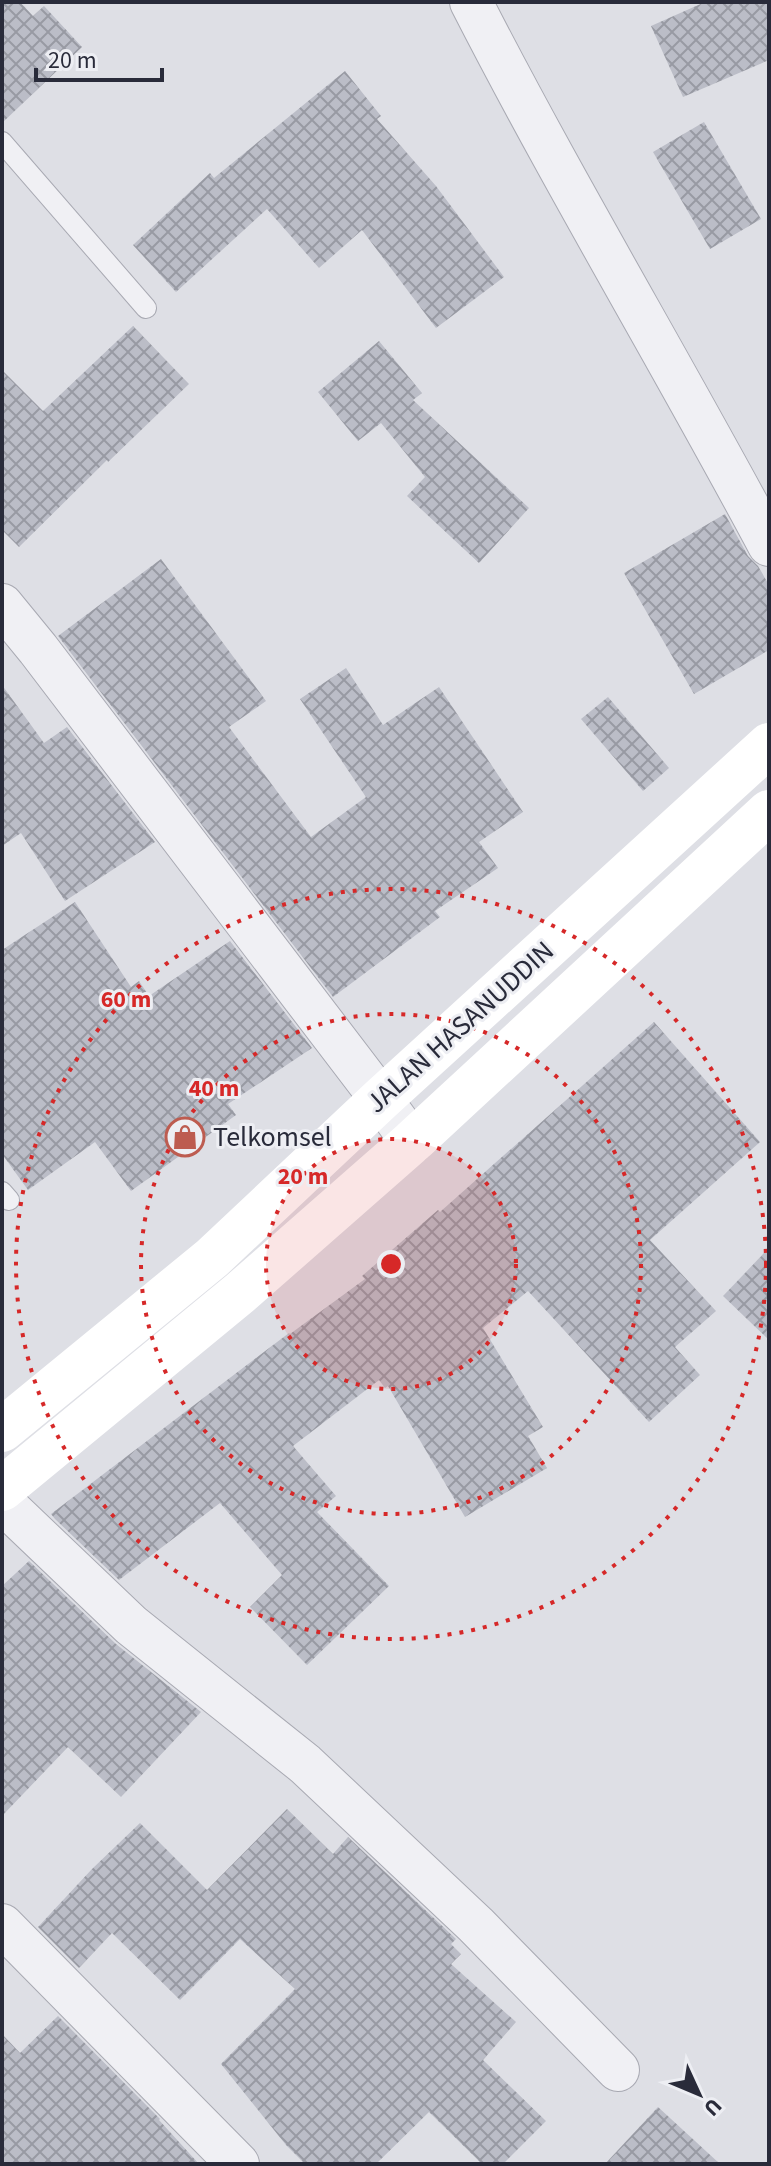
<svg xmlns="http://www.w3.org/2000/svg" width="771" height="2166" viewBox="0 0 771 2166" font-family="'Source Sans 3',sans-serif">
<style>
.building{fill:url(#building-cross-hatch)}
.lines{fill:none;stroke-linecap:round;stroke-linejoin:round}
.lane-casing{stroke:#a8a9b2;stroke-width:22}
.street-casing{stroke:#a8a9b2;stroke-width:44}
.lane{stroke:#f0f0f4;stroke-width:20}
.street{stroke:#f0f0f4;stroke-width:42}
.secondary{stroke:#fff;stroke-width:44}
.ring{fill:none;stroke:#d62828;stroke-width:4;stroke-dasharray:4 8}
.labels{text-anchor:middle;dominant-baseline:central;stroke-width:6;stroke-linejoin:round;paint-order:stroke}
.street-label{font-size:28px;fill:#292b3a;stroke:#edeef3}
.poi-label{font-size:28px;fill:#292b3a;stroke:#edeef3;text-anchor:start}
.centre{fill:#d62828;stroke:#edeef3;stroke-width:4}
.ring-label{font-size:24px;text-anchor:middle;font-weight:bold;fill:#d62828;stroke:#edeef3;stroke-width:6;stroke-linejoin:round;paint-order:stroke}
</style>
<defs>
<pattern id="building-cross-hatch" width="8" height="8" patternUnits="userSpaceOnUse" patternTransform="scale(2)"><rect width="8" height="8" fill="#bbbdc7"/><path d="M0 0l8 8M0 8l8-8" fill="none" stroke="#989aa3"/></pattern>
</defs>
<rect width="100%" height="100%" fill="#dedfe5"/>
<g class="building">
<polygon points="2,2 20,2 33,16 44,6 82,47 2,123"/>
<polygon points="705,2 769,2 769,60 683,97 651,26"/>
<polygon points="345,71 381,116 377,119 436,186 504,277 436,328 362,230 319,268 267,209 176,292 133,245 210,173 214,178"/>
<polygon points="704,122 761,219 710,249 653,152"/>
<polygon points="133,326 189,384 108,462 107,460 19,547 2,530 2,370 43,411"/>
<polygon points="379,341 422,393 413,400 529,508 479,563 407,496 425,477 381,423 358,441 318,392"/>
<polygon points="725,514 748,556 758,566 769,585 769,650 694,694 624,573"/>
<polygon points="161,559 266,701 229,727 311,837 366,797 300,699 346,668 383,725 439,687 523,812 479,842 498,868 435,911 440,917 333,997 58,636"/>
<polygon points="2,685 44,743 67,727 155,842 65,901 21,833 2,846"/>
<polygon points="608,697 669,768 643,791 581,719"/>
<polygon points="75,902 131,987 139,981 149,996 230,941 312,1048 228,1104 236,1115 131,1191 95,1142 28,1190 2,1154 2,950"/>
<polygon points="654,1022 760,1142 650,1240 716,1311 675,1347 700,1375 649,1422 528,1291 483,1328 543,1427 528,1436 547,1468 465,1517 388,1386 385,1388 379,1380 293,1446 336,1496 317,1512 389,1586 307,1665 250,1607 282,1575 220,1503 119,1580 55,1519 51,1514 289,1333 290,1334 365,1279 362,1276 438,1210 440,1212"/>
<polygon points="769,1248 769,1340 723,1296"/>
<polygon points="29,1561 116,1644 201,1712 121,1797 68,1747 2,1816 2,1586"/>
<polygon points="287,1809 333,1854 348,1837 456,1939 451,1944 461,1954 451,1964 516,2022 483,2060 546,2121 503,2164 482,2164 429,2112 376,2164 305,2164 286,2145 221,2064 295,1989 240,1939 180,2000 112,1933 79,1968 38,1927 92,1869 140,1823 207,1890"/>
<polygon points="58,2016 160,2119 159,2120 199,2164 2,2164 2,2034 20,2053"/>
<polygon points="658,2107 720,2164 605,2164"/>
</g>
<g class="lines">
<defs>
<g id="lane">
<polyline points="2,142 146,308"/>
<polyline points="2,1192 9,1200"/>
</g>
<g id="street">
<path d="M 471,2 C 565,186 672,363 769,545"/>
<polyline points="2,605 38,649 381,1099 412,1142"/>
<polyline points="2,1502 131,1625 305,1764 476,1925 618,2070"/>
<polyline points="2,1925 238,2164"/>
</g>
</defs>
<use href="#lane" class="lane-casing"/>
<use href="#street" class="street-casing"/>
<use href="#lane" class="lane"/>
<use href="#street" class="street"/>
<g class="secondary">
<polyline points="2,1430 212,1258 381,1099 769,745"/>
<polyline points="2,1489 240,1293 412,1142 769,812"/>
</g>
</g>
<circle cx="391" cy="1264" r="125" fill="#d62828" fill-opacity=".12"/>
<g class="ring">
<circle cx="391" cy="1264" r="125"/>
<circle cx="391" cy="1264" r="250"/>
<circle cx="391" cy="1264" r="375"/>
</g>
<defs>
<symbol id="shop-ring" viewBox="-11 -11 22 22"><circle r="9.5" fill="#edeef3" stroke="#bd5c50" stroke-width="1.5"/><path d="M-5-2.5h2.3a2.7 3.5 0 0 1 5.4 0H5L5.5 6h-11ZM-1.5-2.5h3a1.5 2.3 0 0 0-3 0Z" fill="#bd5c50"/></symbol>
</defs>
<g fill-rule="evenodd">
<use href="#shop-ring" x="163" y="1115" width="44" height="44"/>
</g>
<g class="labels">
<g class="street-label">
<text transform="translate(460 1027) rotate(-42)">JALAN HASANUDDIN</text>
</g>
<g class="poi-label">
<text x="213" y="1137">Telkomsel</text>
</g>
</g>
<circle cx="391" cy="1264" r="12" class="centre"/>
<g class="ring-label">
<text x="126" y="1007">60 m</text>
<text x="214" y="1096">40 m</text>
<text x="303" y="1184">20 m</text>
</g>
<rect width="771" height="2166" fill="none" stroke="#292b3a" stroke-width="8"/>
<g transform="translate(699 2094) rotate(134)" stroke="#edeef3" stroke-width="6" paint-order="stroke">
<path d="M0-6L14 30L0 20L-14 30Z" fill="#292b3a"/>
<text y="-12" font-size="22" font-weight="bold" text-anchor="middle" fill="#292b3a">U</text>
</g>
<path d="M36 68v12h126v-12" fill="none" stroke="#292b3a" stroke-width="4"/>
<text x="48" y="68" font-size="24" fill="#292b3a" stroke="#edeef3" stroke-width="6" paint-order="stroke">20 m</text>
</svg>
